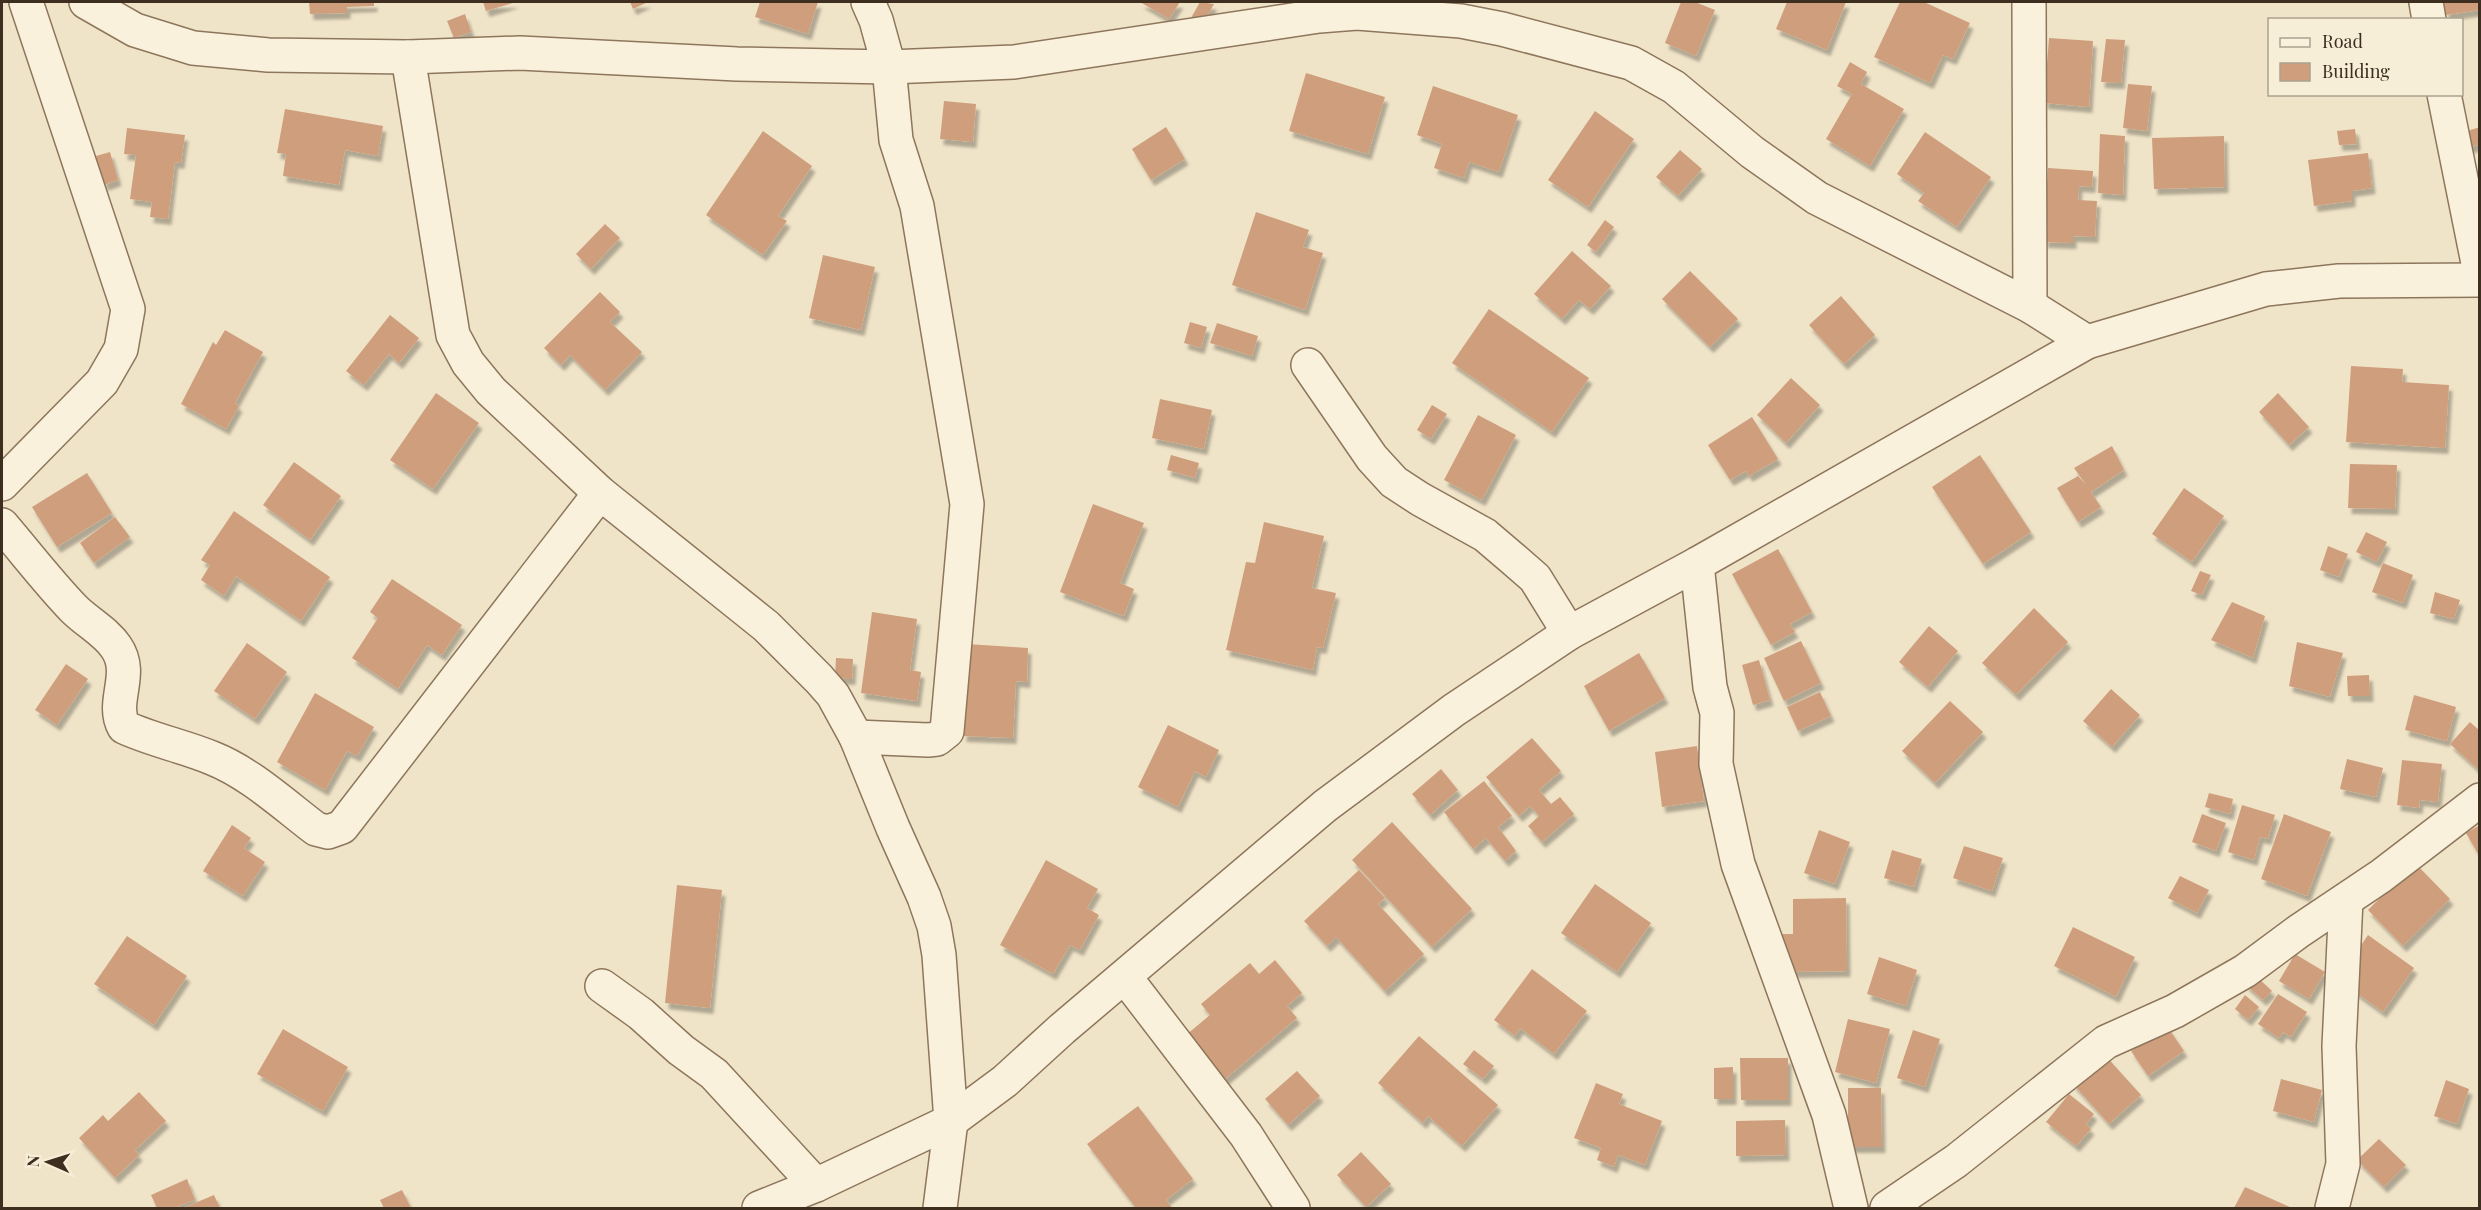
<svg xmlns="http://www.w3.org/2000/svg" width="2481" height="1210" viewBox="0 0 2481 1210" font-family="'Playfair Display',serif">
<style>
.building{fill:#cf9f7d;filter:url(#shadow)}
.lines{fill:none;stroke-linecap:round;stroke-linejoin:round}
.minor-casing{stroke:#8d765c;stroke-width:36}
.minor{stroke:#faf1dc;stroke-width:33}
</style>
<defs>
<filter id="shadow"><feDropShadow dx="3.5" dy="6" stdDeviation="1.5" flood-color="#0004"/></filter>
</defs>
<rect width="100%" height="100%" fill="#f0e4c8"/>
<g class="building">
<polygon points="309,2 374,2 374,6 347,7 347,13 310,14"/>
<polygon points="483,2 516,2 486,11"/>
<polygon points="630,2 648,2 633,9"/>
<polygon points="760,2 818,2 808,34 755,17"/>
<polygon points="1140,2 1180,2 1169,19"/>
<polygon points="1200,2 1214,4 1199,31 1187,25"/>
<polygon points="1681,2 1695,2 1715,10 1696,56 1665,43"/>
<polygon points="1787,2 1846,2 1827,50 1776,29"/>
<polygon points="1900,2 1924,2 1970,23 1953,59 1943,55 1930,83 1874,57"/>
<polygon points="2444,2 2480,2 2480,10 2446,15"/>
<polygon points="465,14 471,32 454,38 447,21"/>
<polygon points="2049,38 2093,41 2089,107 2044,103"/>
<polygon points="2106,39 2125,40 2121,83 2101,82"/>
<polygon points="1850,62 1867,72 1861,84 1904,109 1870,166 1826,139 1852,94 1837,86"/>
<polygon points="1306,73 1385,97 1368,154 1289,131"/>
<polygon points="2128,84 2152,86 2147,131 2123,128"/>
<polygon points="1433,86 1518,115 1499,172 1469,162 1464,178 1434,168 1442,144 1417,135"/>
<polygon points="944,101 976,104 973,142 940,139"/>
<polygon points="285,109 383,126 378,156 345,150 339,185 283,176 286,154 277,153"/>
<polygon points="1595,111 1634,139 1588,207 1548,180"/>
<polygon points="1166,127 1185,159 1151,180 1132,149"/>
<polygon points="2480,127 2480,144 2466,149 2461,133"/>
<polygon points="127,128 185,135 181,163 175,162 168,219 150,217 152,202 130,199 136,155 124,154"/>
<polygon points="2355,129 2357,144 2339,145 2337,131"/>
<polygon points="763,131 812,166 778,216 787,221 763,255 706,215"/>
<polygon points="1925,132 1991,177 1957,227 1918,201 1924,193 1897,174"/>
<polygon points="2100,134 2125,136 2123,195 2098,193"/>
<polygon points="2224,136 2225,187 2154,189 2152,138"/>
<polygon points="1680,150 1702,169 1678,196 1656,177"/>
<polygon points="110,152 118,180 104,185 96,156"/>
<polygon points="2368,153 2372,188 2352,191 2352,201 2314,206 2308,160"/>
<polygon points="2048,168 2093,171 2092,187 2079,186 2078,200 2097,201 2095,237 2073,236 2073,243 2044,242"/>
<polygon points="1256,212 1309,230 1303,247 1323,253 1305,310 1232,285"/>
<polygon points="1605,220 1614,227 1596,252 1587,245"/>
<polygon points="605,224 620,238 591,269 576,254"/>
<polygon points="1572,251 1611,286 1590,309 1579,300 1562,319 1534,294"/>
<polygon points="823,255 875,267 861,330 809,318"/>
<polygon points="1690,271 1738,319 1710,347 1662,299"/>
<polygon points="600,292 620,312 610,322 642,352 605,390 570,355 561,365 544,348"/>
<polygon points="1841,296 1875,335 1844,364 1809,325"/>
<polygon points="1489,309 1589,378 1552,432 1452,363"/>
<polygon points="390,315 419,338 399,363 389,354 364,385 346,371"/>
<polygon points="1190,322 1207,327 1201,348 1184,343"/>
<polygon points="1217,323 1258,336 1252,356 1210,343"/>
<polygon points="225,330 263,352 235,403 239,406 226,429 181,404 213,342 216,345"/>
<polygon points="2351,366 2403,369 2402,382 2449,385 2445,448 2346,442"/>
<polygon points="1791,378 1820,405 1786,443 1757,415"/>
<polygon points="436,393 479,423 433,489 390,460"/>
<polygon points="2278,393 2309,427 2289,445 2259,412"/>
<polygon points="1160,399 1212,410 1204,449 1152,438"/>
<polygon points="1432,405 1447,414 1431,439 1417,430"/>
<polygon points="1478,415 1516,435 1482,500 1444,480"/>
<polygon points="1752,417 1778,459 1749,476 1746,471 1730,480 1708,445"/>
<polygon points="2112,446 2124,470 2091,492 2101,507 2078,522 2057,488 2078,476 2087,486 2074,468"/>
<polygon points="1171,455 1199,463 1195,478 1167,470"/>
<polygon points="1980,455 2031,532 1983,564 1932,487"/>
<polygon points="294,462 341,496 310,540 263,505"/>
<polygon points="2350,464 2397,465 2395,509 2348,508"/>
<polygon points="87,473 112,513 57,547 32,507"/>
<polygon points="2184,488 2224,516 2192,562 2152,534"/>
<polygon points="1093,504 1144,523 1120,583 1134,589 1124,616 1060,592"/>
<polygon points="234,511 330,577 301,621 236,576 224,596 201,580 210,565 201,560"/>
<polygon points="115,517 130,537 94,563 80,543"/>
<polygon points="1264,522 1324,536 1312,588 1336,593 1323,648 1317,647 1313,670 1226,650 1246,562 1255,563"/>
<polygon points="2366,532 2387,542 2377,562 2356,552"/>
<polygon points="2328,546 2348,554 2339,577 2320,570"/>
<polygon points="1778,549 1812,612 1790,624 1795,632 1771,645 1732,574"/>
<polygon points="2383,563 2413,575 2403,603 2372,592"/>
<polygon points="2200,571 2211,575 2202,595 2191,591"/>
<polygon points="392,579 462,625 442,655 427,645 398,689 352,658 378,618 370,612"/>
<polygon points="2435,592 2460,600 2454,619 2430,613"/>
<polygon points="2232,602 2265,616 2253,658 2211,640"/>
<polygon points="2034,608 2068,642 2016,695 1982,663"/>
<polygon points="872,612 917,619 910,670 921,672 917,701 861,693"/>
<polygon points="1929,626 1958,651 1928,687 1899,662"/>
<polygon points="1801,641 1821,683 1784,701 1764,658"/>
<polygon points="2297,642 2343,653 2330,697 2289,686"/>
<polygon points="247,643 287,672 255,719 214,691"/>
<polygon points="967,644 1028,648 1027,682 1016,681 1013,738 963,736"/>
<polygon points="1639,653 1665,698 1609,731 1584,686"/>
<polygon points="836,658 853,659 852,679 835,678"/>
<polygon points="1759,660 1770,700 1753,705 1742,665"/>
<polygon points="66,664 88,679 57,725 35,710"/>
<polygon points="2369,675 2370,696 2348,696 2347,676"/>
<polygon points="2111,689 2140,715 2112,747 2083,721"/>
<polygon points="1820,692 1831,716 1798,731 1787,707"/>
<polygon points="315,693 374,727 357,756 347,751 325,790 277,762"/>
<polygon points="2414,695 2456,707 2447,741 2405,730"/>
<polygon points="1950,701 1983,732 1935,783 1902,751"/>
<polygon points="2470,722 2480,731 2480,771 2450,744"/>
<polygon points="1168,725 1219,750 1206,777 1195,771 1178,807 1138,787"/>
<polygon points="1532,738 1561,771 1539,790 1551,804 1560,797 1574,814 1542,842 1528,826 1539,816 1530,806 1519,816 1486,777"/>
<polygon points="1697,746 1704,801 1662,807 1655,752"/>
<polygon points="2347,759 2383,768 2376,797 2340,789"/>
<polygon points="2402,760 2442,764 2438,802 2420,800 2419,808 2397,805"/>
<polygon points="1441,769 1458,790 1430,815 1412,794"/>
<polygon points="1484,781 1512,816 1498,827 1516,851 1505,861 1486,838 1473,849 1444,812"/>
<polygon points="2209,793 2233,799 2230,814 2205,807"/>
<polygon points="2242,805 2275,815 2268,839 2260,837 2254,860 2228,852"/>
<polygon points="2202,814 2226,823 2216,851 2192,842"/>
<polygon points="2284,814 2331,832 2307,896 2261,879"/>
<polygon points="1392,822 1472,909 1432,947 1352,860"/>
<polygon points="232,825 251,838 244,848 265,862 243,896 203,871"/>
<polygon points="2480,825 2480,857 2466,833"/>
<polygon points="1819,830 1850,842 1835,884 1804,873"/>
<polygon points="1964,846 2003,858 1992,891 1953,878"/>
<polygon points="1892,850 1922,859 1914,887 1884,878"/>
<polygon points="1046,860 1098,889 1087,908 1099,915 1080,950 1070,945 1053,974 1000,945"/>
<polygon points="2415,863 2450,899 2403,946 2368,910"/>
<polygon points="1359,870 1385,898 1378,904 1424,954 1385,991 1336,937 1327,946 1304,921"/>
<polygon points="2180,876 2209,890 2197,913 2168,898"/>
<polygon points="1595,884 1651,923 1617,972 1561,933"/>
<polygon points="677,885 722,890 710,1008 665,1003"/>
<polygon points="1846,898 1847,971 1783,972 1782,934 1793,934 1793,899"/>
<polygon points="2073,927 2135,957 2116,997 2054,966"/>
<polygon points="2368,935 2414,968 2383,1012 2347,986 2360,967 2351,960"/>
<polygon points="127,936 187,976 154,1025 94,984"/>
<polygon points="2295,954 2325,972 2309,999 2279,981"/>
<polygon points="1879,957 1917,970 1906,1006 1867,994"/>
<polygon points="1275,960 1302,993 1287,1006 1297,1018 1218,1085 1180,1040 1210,1015 1201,1004 1250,963 1259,974"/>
<polygon points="1532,969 1587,1011 1554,1054 1520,1028 1515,1036 1494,1020"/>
<polygon points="2254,974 2272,991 2263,1000 2245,984"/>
<polygon points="2278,994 2307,1012 2291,1037 2283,1032 2279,1038 2258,1024"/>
<polygon points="2245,995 2259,1007 2248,1020 2235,1009"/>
<polygon points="1848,1019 1890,1029 1876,1083 1835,1072"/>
<polygon points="2167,1026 2184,1051 2148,1076 2131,1051"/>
<polygon points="283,1029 348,1067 323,1111 257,1074"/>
<polygon points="1913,1030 1940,1039 1925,1087 1897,1078"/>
<polygon points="1419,1036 1498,1105 1462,1146 1428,1116 1423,1123 1378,1083"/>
<polygon points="1474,1050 1494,1066 1483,1079 1463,1064"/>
<polygon points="2104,1054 2141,1095 2109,1124 2072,1083"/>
<polygon points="1740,1058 1788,1058 1788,1100 1741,1100"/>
<polygon points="1733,1067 1733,1099 1714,1099 1714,1068"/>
<polygon points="1297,1071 1320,1096 1288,1125 1265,1099"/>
<polygon points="2281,1079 2322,1090 2314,1122 2273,1111"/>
<polygon points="2446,1080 2469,1089 2457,1124 2434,1116"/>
<polygon points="1596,1083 1623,1094 1619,1104 1662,1121 1645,1165 1618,1155 1614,1167 1597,1160 1601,1148 1574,1138"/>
<polygon points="1848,1088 1881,1088 1882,1147 1848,1147"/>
<polygon points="139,1092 166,1121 135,1150 139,1155 115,1178 79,1138 103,1115 108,1121"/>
<polygon points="2069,1094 2094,1114 2086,1124 2091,1129 2076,1146 2046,1122"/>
<polygon points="1138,1106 1193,1179 1166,1200 1172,1208 1136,1208 1087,1144"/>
<polygon points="1785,1120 1786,1155 1736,1156 1736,1121"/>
<polygon points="2379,1139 2406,1165 2384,1187 2357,1160"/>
<polygon points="1361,1152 1391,1184 1366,1207 1337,1175"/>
<polygon points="187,1179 195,1200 174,1208 157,1208 151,1195"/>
<polygon points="2245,1187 2292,1208 2234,1208"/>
<polygon points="402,1190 411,1208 384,1208 380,1200"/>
<polygon points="214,1195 220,1208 183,1208"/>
</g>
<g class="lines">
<defs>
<g id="minor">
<polyline points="86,2 135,30 193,48 268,55 408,57 520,53 737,64 889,67 1014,62 1319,16 1357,13 1461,21 1502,29 1631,63 1674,87 1752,152 1817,198 2030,306 2087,342"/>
<polyline points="2029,2 2030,306"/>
<polyline points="2426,2 2429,20"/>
<polyline points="408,57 453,335 468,363 491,391 600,493 766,626 819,679 833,695 856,737 893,828 924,897 934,926 939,955 951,1121 940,1208"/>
<polyline points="2444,94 2480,273"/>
<polyline points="1308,365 1372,458 1394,482 1420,499 1485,535 1512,558 1535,578 1569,633"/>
<polyline points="2,484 102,382 121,349 128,309 26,2"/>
<path d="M 2,525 C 26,553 48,582 74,609 C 87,622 106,632 116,647 C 135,674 110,702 124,727 C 152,740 183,746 212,758 C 250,773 283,804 316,829 L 328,832 L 342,827 L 600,493"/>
<polyline points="1697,564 1710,687 1717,713 1716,764 1738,864 1829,1115 1851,1208"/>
<polyline points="856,737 928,740 937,739 947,731 967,504 917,206 896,140 889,67 876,20 868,2"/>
<polyline points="1125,977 1246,1135 1293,1208"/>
<polyline points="602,986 641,1014 681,1050 714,1074 816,1185"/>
<polyline points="759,1208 816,1185 951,1121 1005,1081 1062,1029 1325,806 1454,710 1569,633 1697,564 2087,342 2266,289 2339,281 2480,280"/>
<polyline points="1887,1208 1956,1161 2106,1042 2175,1011 2245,971 2299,931 2381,876 2480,800"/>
<polyline points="2332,1208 2343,1164 2339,1046 2346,900"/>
</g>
</defs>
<use href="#minor" class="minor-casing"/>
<use href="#minor" class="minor"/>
</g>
<rect width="2481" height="1210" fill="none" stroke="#3d2e20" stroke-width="6"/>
<rect x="2268" y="18" width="195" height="78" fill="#f7eed8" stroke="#ada18e" stroke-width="1.5"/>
<rect x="2280" y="38" width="30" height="9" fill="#faf1dc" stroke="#ada18e" stroke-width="1.5"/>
<text x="2322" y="48" font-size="18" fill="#3d2e20">Road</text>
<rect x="2280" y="63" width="30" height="18" fill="#cf9f7d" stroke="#ada18e" stroke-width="1.5"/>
<text x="2322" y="78" font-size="18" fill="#3d2e20">Building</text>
<g transform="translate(48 1162) rotate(273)" stroke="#f7eed8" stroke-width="4.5" paint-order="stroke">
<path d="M0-4.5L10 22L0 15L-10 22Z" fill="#3d2e20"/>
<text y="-9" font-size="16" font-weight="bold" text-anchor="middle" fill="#3d2e20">N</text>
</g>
</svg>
